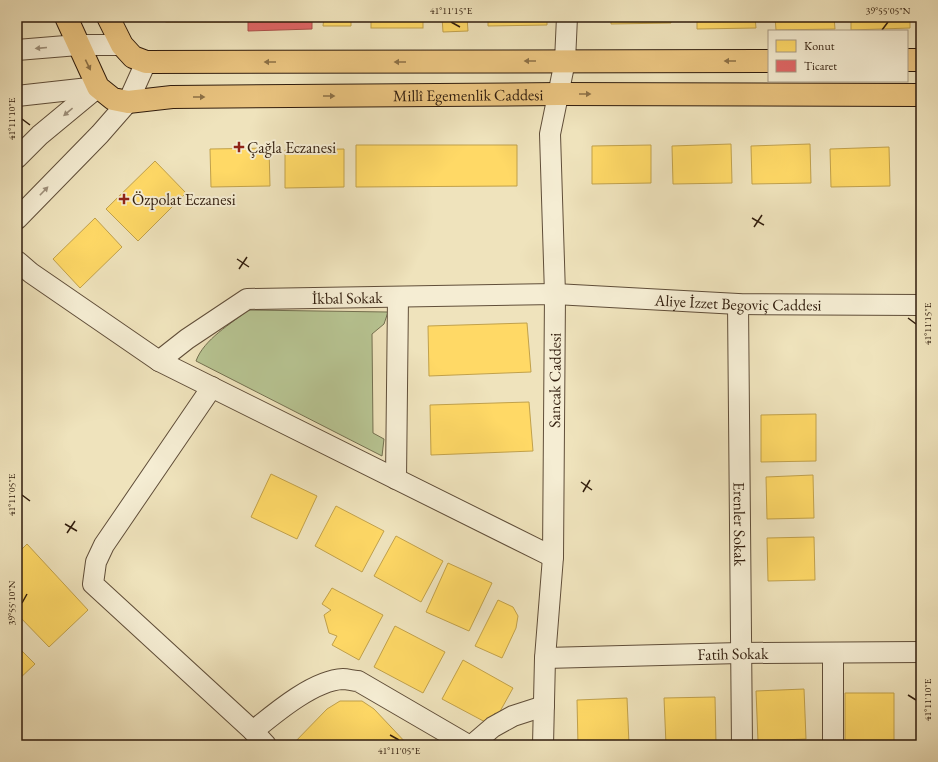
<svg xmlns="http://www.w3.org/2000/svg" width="938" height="762" viewBox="0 0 938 762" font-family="'EB Garamond',serif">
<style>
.green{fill:#b7c492;stroke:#747050}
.homes{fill:#ffd966;stroke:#c1a14b}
.shops{fill:#e06666;stroke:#ac504b}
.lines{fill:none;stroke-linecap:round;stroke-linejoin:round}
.minor-casing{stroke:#604e39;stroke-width:22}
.major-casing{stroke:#311d0d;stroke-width:24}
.minor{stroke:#f5edd3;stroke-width:20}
.major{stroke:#e8c27e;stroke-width:22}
.oneway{fill:#9d8f7a}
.oneway2{fill:#8c7046}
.ticks{fill:none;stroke:#311d0d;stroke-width:1.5}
.poi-dot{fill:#8f2418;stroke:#f5edd3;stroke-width:1.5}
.labels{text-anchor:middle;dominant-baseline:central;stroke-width:4;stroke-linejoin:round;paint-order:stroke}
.street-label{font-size:16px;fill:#311d0d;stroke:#f5edd3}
.poi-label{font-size:16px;fill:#311d0d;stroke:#f5edd3;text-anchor:start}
.neatline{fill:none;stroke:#311d0d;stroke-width:1.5}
.ticks-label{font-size:10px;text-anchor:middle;fill:#311d0d}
</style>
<rect width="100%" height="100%" fill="#efe3bc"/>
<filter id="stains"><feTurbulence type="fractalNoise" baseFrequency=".005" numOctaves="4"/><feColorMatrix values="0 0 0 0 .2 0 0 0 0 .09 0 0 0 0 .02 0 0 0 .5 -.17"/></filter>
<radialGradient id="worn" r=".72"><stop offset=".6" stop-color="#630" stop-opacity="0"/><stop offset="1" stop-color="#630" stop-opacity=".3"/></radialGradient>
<path class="green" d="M 248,310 L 388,312 L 384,324 L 372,334 L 373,433 L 384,439 L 382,456 L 196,361 C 204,339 231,324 248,310 Z"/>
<g class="homes">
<rect x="166" y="17" width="63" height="5"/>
<polygon points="324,17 351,17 351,26 323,26"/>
<rect x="371" y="17" width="52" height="11"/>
<polygon points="442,17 467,17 468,31 443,32"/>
<polygon points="488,17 547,17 547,25 488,26"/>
<polygon points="611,17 670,17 671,23 611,24"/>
<polygon points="697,17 755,17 756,28 697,29"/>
<polygon points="775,17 834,17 835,29 776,30"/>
<polygon points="851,17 910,17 910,28 851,30"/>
<polygon points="731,144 732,183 673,184 672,146"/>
<polygon points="810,144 811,183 752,184 751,146"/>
<polygon points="356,145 517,145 517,186 356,187"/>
<polygon points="651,145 651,183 592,184 592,146"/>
<polygon points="889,147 890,186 831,187 830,149"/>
<polygon points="269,148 270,186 211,187 210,149"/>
<polygon points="344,149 344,187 285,188 285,150"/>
<polygon points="155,161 186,193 138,241 106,209"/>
<polygon points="95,218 122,247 80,288 53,259"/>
<polygon points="527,323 531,372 429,376 428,326"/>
<polygon points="17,345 22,351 17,356"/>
<polygon points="529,402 533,451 431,455 430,405"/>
<polygon points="816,414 816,461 761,462 761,415"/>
<polygon points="271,474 317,496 297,539 251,517"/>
<polygon points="813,475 814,518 767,519 766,477"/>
<polygon points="336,506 384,531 362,572 315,546"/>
<polygon points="396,536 443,561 421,602 374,576"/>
<polygon points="814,537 815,580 768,581 767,538"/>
<polygon points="27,544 88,610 49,647 17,614 17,554"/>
<polygon points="448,563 492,583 469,631 426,612"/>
<polygon points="332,588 383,615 359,660 332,645 337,636 329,633 324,615 331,610 322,604"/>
<polygon points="498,600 513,607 518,616 516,628 502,658 475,646"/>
<polygon points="395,626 445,652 423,693 374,667"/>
<polygon points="17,646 35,664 17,681"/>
<polygon points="463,660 513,688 498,715 495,713 489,724 442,699"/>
<polygon points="804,689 806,739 758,741 756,691"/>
<polygon points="845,693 894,693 894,743 845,744"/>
<polygon points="715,697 716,743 666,745 664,698"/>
<polygon points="627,698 629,744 578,745 577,700"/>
<polygon points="340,701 362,701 374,709 408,745 292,745 327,709"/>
</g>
<polygon class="shops" points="248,17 312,17 312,29 248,31"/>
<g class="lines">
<defs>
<g id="minor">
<polyline points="17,50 78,45 122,45"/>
<polyline points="17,96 98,87"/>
<polyline points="17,158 40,135 98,87"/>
<polyline points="17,219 100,134 128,102 146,62"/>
<polyline points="17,261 31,273 159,361 553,557"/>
<path id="s1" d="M 738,304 L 742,745"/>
<path id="s2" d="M 159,361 L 187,339 L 247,299 L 555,294 L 738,304 L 921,305"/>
<polyline points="212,387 104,545 96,562 93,584 253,731 266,745"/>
<polyline points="396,479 398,297"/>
<polyline points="833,653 833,745"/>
<path id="s3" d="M 545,658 L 740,653 L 921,652"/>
<path d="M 253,731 C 275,713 314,680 343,679 C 348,679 353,681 358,681 L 468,745"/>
<polyline points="472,745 493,727 513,716 544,706"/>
<path id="s4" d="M 543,745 L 545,658 L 553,557 L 555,294 L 550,134 L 565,61 L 567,17"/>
</g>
<g id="major">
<path id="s5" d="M 66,17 L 98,87 L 113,99 L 128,102 L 172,97 L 559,94 L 921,95"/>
<polyline points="108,17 122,45 133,57 146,62 769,61"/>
<polyline points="907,60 921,60"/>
</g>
</defs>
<use href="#minor" class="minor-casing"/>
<use href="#major" class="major-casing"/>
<use href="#minor" class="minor"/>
<use href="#major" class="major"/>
</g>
<defs><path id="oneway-solid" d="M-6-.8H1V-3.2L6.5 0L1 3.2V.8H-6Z"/></defs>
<g class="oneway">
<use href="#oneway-solid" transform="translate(41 48) rotate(175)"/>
<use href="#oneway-solid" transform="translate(68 112) rotate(140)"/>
<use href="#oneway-solid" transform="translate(44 191) rotate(-46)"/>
</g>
<g class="oneway2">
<use href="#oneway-solid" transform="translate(530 61) rotate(180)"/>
<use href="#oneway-solid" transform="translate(730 61) rotate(180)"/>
<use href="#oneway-solid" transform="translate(270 62) rotate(180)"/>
<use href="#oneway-solid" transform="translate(400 62) rotate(180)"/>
<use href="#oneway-solid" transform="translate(88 65) rotate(64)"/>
<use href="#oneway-solid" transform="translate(585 94)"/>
<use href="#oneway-solid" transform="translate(329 96)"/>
<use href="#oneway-solid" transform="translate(199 97)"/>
</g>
<path class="ticks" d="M 451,22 L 460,27M 882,30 L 888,22M 22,119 L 30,125M 752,218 L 764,225M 754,227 L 762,215M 237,259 L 249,267M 239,269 L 247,257M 908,318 L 916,324M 581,482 L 592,490M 583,492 L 590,480M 22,495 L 30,501M 65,524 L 77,531M 67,533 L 75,521M 22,603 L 27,594M 908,695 L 916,700M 390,735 L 399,740"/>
<g class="poi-dot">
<path d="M237 141h4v4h4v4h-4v4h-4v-4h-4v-4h4z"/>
<path d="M122 193h4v4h4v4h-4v4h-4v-4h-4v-4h4z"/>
</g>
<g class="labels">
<g class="street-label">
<text stroke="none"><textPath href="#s5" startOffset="452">Millî Egemenlik Caddesi</textPath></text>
<text stroke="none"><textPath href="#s2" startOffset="208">İkbal Sokak</textPath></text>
<text stroke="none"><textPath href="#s2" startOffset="599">Aliye İzzet Begoviç Caddesi</textPath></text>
<text stroke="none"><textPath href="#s4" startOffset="365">Sancak Caddesi</textPath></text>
<text stroke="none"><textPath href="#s1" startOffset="220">Erenler Sokak</textPath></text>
<text stroke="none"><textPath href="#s3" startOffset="188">Fatih Sokak</textPath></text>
</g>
<g class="poi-label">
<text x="247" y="147">Çağla Eczanesi</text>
<text x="132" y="199">Özpolat Eczanesi</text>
</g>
</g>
<rect width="938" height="762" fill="none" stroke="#efe3bc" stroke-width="44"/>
<rect x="768" y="30" width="140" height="52" fill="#f5edd3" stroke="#a79a84"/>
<rect x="776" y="40" width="20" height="12" fill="#ffd966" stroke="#a79a84"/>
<text x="804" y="50" font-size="12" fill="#311d0d">Konut</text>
<rect x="776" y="60" width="20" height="12" fill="#e06666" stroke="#a79a84"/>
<text x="804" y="70" font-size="12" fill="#311d0d">Ticaret</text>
<rect x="22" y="22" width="894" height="718" class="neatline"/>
<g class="ticks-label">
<text x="451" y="14">41°11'15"E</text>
<text x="888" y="14">39°55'05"N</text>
<text transform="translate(11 119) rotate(-90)" y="4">41°11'10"E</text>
<text transform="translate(927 324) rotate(-90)" y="4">41°11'15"E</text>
<text transform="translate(11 495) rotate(-90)" y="4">41°11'05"E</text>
<text transform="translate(11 603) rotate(-90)" y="4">39°55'10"N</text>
<text transform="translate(927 700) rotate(-90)" y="4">41°11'10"E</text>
<text x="399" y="754">41°11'05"E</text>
</g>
<rect width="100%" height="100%" filter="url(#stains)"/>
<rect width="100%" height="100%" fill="url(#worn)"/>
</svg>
